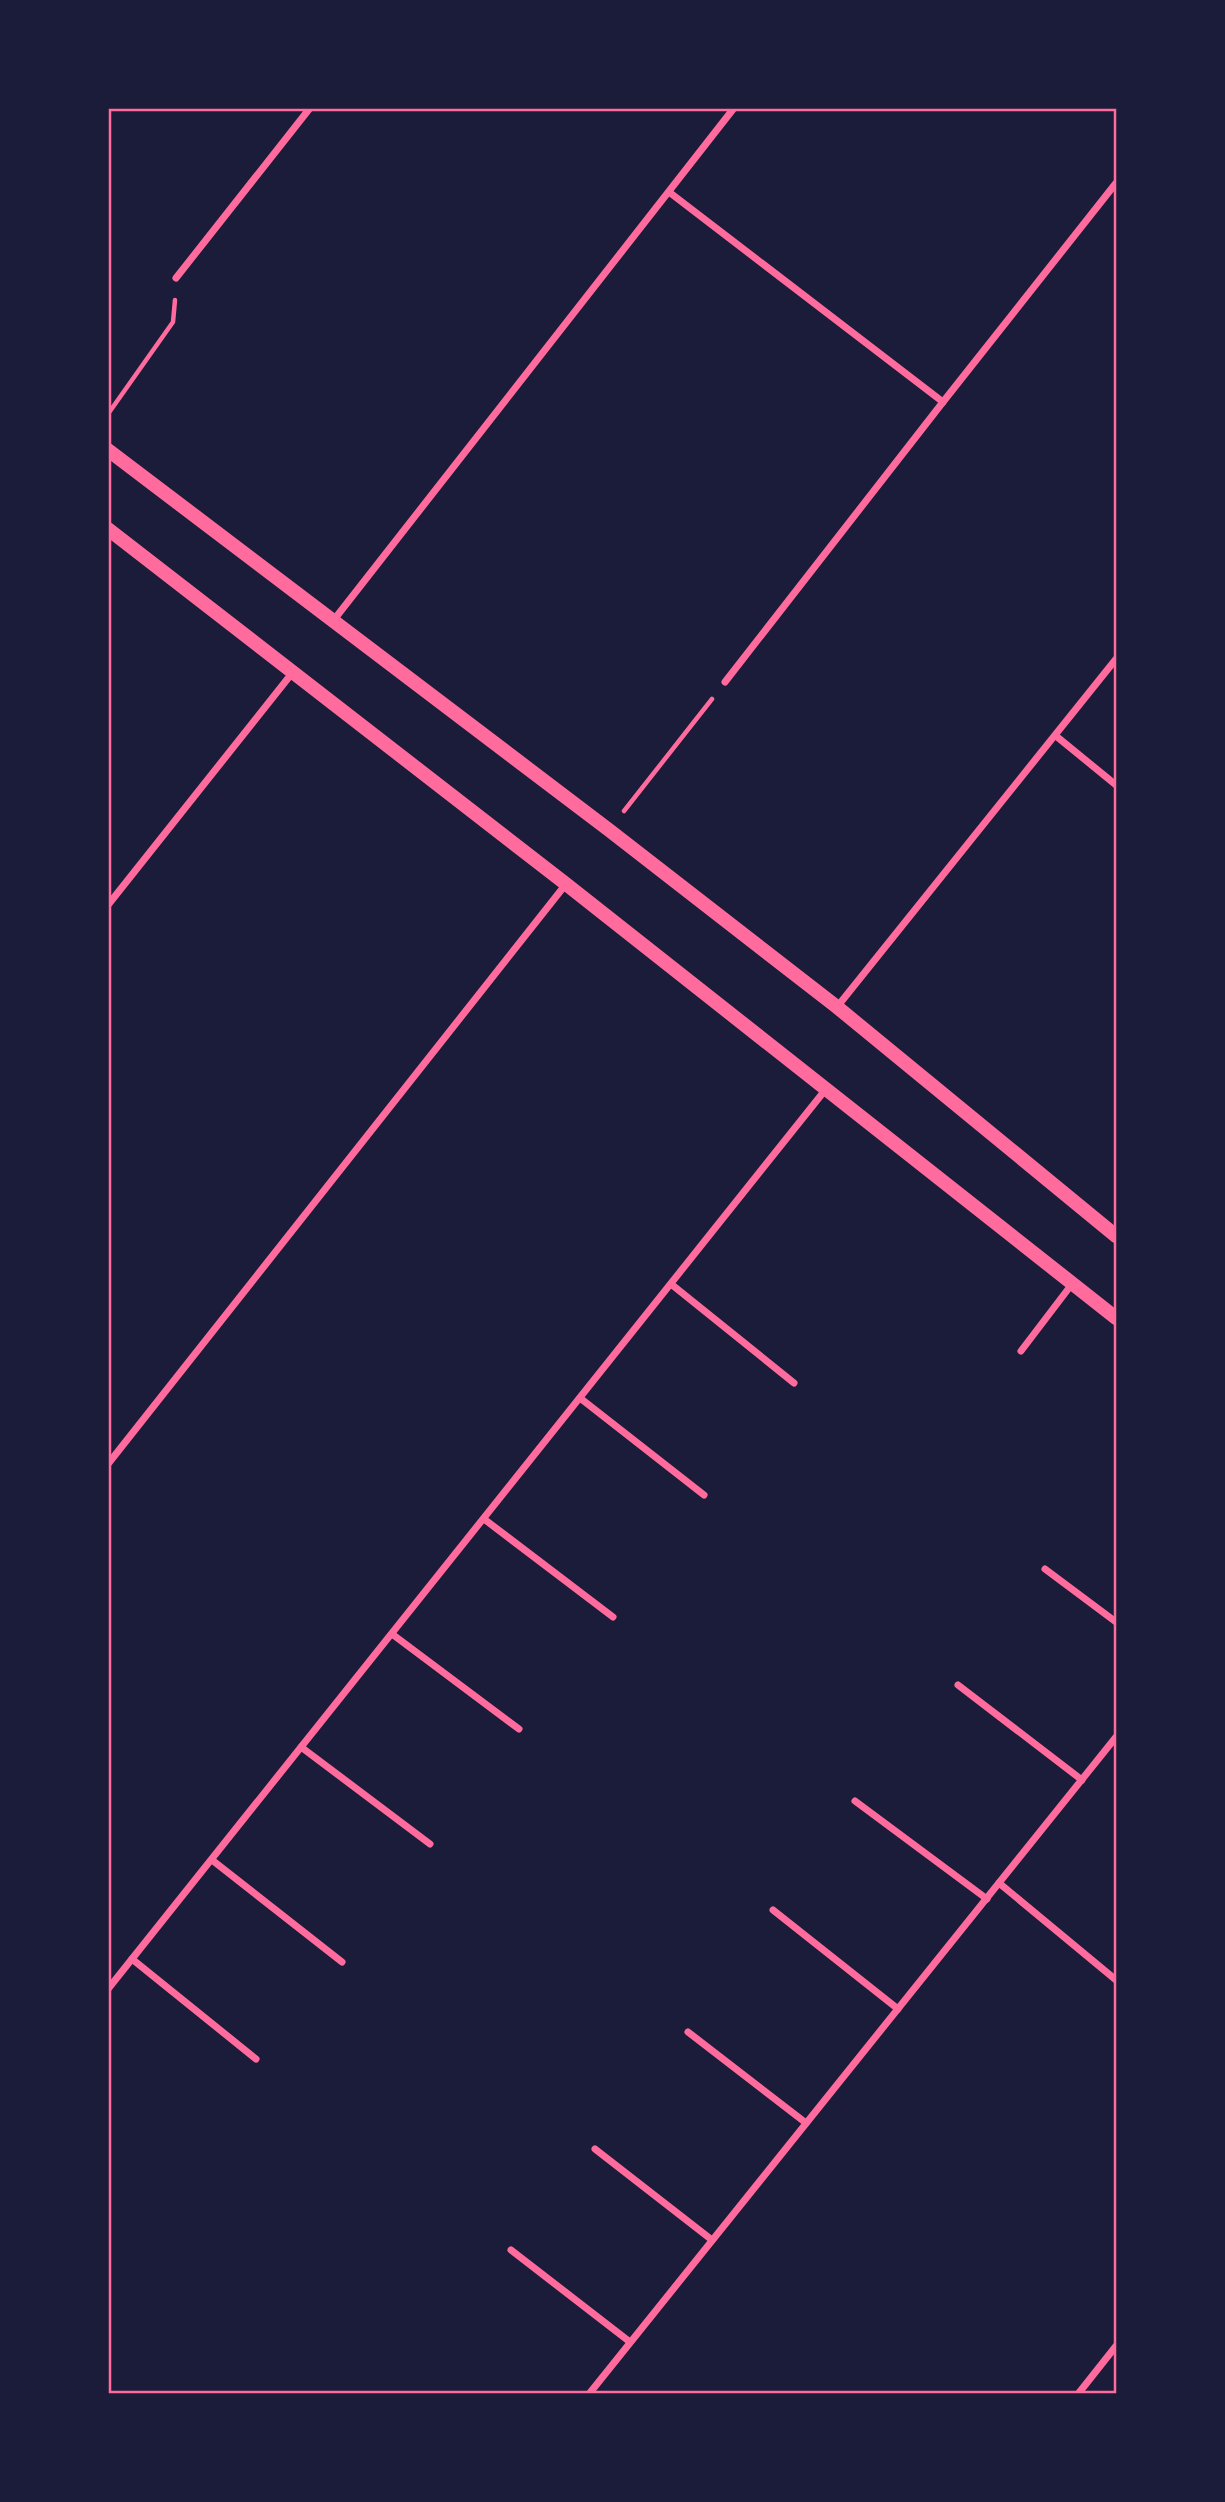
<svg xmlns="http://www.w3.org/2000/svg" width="1225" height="2502" viewBox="0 0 1225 2502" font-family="'Archivo Narrow',sans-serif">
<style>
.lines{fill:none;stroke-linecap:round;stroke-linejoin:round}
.path{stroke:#ff6b9d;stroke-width:4.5}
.minor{stroke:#ff6b9d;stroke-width:7}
.secondary{stroke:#ff6b9d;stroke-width:14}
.neatline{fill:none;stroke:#ff6b9d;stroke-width:2.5}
</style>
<rect width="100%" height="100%" fill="#1b1b3a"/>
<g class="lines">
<g class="path">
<polyline points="108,414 173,322 175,300"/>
<polyline points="624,811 712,699"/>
</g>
<g class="minor">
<polyline points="669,192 943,402"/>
<polyline points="176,278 310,108"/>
<polyline points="333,621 734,108"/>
<polyline points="725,682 943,402 1116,183"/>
<polyline points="1056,736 1116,785"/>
<polyline points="108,905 293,672"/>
<polyline points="837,1007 1116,659"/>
<polyline points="671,1284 794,1383"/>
<polyline points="1021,1351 1072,1284"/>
<polyline points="580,1398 704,1495"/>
<polyline points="108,1464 566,884"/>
<polyline points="484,1519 613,1617"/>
<polyline points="1045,1569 1116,1622"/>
<polyline points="392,1634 519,1729"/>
<polyline points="958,1685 1082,1780"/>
<polyline points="301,1747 430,1844"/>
<polyline points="855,1801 987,1899"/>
<polyline points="212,1860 342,1962"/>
<polyline points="999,1883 1116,1980"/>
<polyline points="773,1910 898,2009"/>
<polyline points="132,1959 256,2059"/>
<polyline points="108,1989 826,1089"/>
<polyline points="688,2032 806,2123"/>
<polyline points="595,2149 712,2240"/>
<polyline points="511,2250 630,2342"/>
<polyline points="589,2394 1116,1737"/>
<polyline points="1078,2394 1116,2346"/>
</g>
<g class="secondary">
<polyline points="108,450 609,830 837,1007 1116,1236"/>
<polyline points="108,529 566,884 1116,1318"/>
</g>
</g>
<rect width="1225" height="2502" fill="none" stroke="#1b1b3a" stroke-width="220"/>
<rect x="110" y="110" width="1005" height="2282" class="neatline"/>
</svg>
